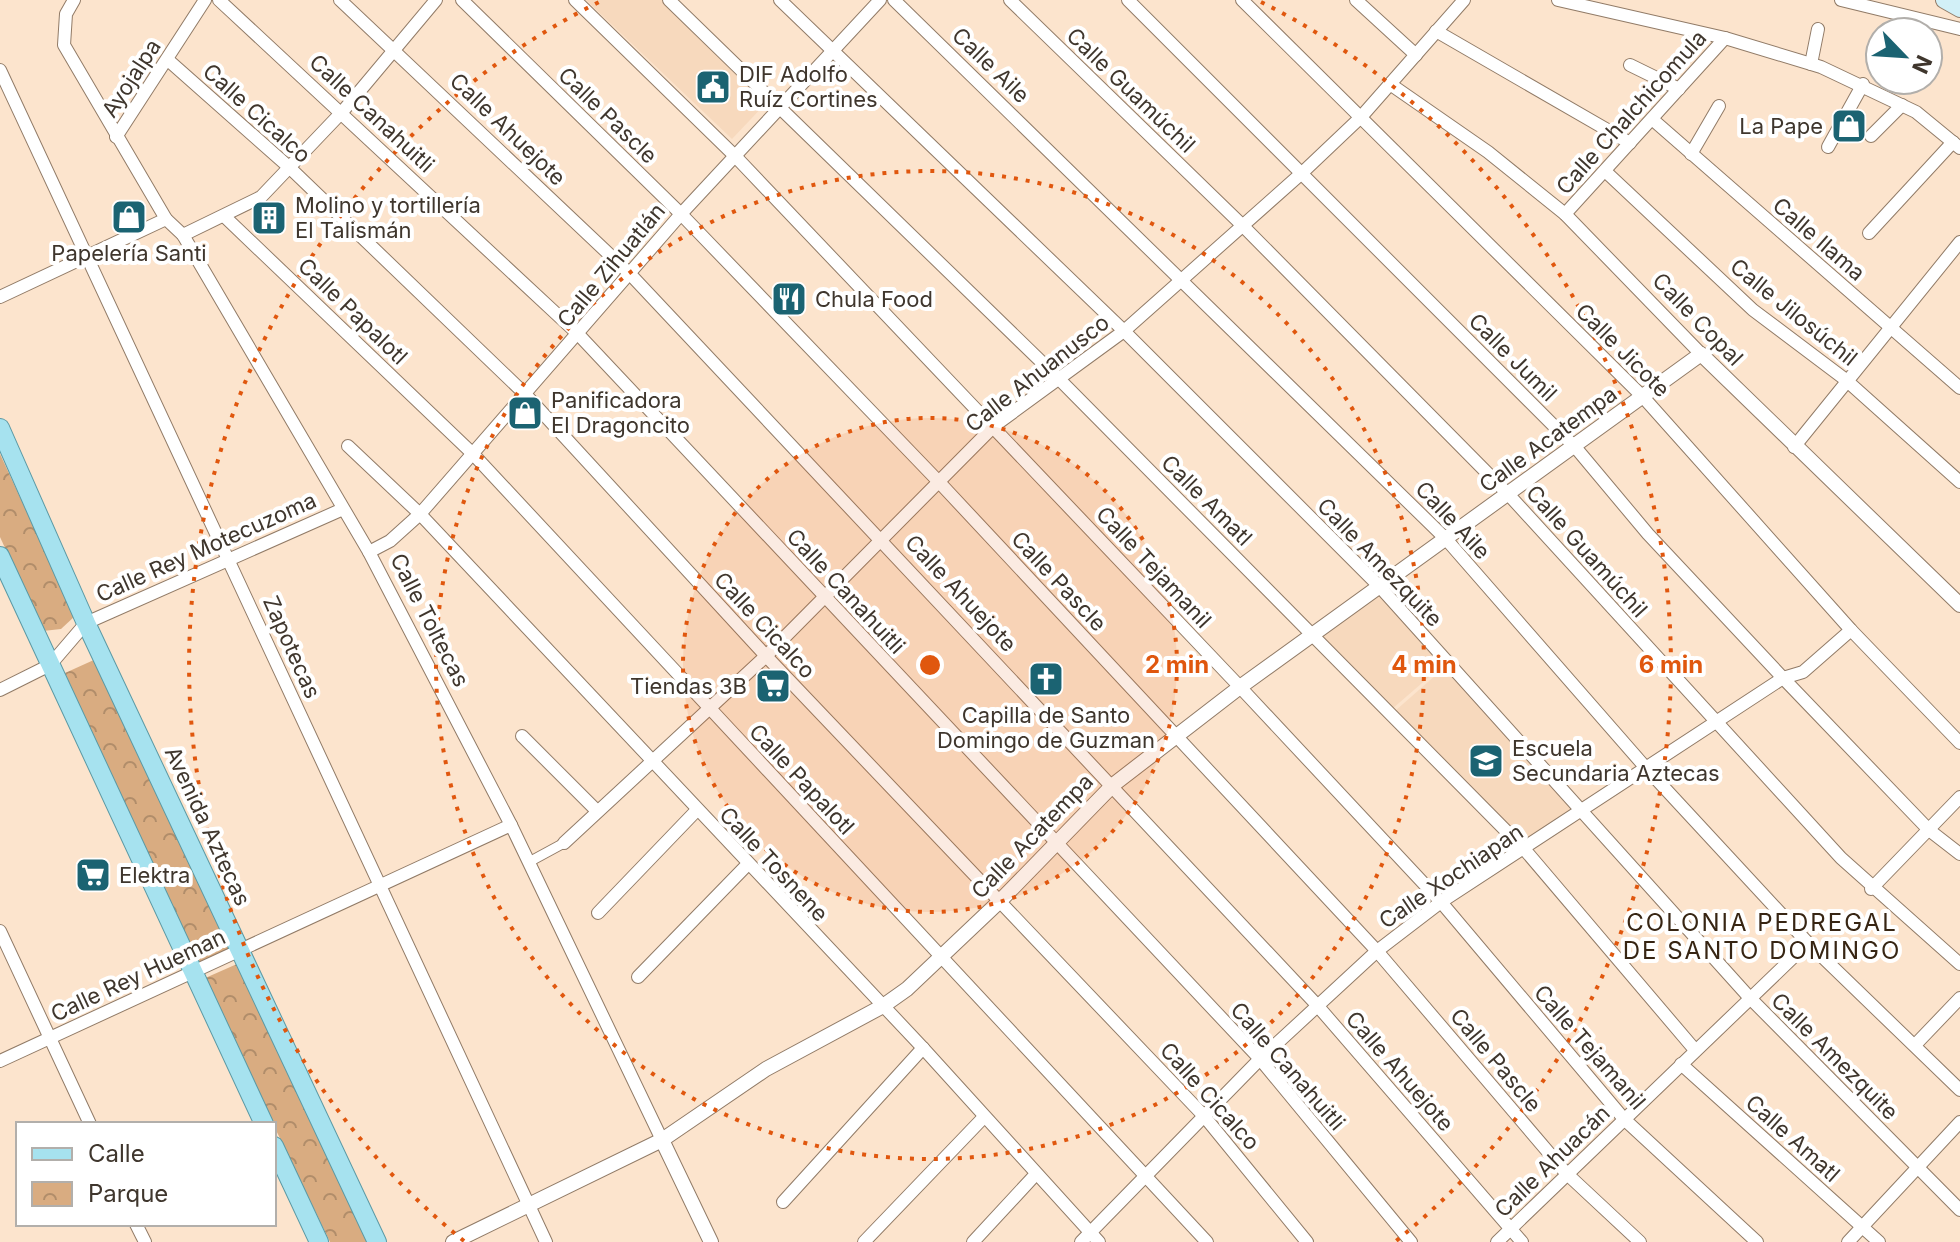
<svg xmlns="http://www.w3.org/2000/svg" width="1960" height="1242" viewBox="0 0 1960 1242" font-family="Inter,sans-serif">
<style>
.built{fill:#f7d9bd}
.park{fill:url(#park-crowns)}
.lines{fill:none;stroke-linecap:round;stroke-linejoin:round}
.pedestrian-casing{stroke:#917b67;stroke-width:11}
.minor-casing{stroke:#917b67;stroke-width:14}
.tertiary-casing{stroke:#917b67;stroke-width:16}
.secondary-casing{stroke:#917b67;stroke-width:18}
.primary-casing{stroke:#5b99a4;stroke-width:20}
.pedestrian{stroke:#fff;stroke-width:9}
.minor{stroke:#fff;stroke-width:12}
.tertiary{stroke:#fff;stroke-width:14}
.secondary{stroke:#d2f0f7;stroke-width:16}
.primary{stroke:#a6e2ef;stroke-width:18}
.ring{fill:none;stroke:#e0570e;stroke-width:4;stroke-dasharray:4 8}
.labels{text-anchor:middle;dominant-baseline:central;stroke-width:8;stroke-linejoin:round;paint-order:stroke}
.street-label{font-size:22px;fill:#3f362d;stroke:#fff}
.poi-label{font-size:22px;fill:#3f362d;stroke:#fff;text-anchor:start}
.neighbourhood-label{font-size:24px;letter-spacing:2px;fill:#372513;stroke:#fff}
.centre{fill:#e0570e;stroke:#fff;stroke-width:4}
.ring-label{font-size:24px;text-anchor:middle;font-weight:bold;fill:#e0570e;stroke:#fff;stroke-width:8;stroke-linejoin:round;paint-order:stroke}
</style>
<defs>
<pattern id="park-crowns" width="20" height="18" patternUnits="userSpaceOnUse" patternTransform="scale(2)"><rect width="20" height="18" fill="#d9ac81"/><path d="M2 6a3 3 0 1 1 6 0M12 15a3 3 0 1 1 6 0" fill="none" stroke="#b18d6a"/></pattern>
</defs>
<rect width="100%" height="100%" fill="#fce4cd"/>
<g class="built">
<polygon points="586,0 663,0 768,101 732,139"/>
<polygon points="1379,592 1444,664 1392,709 1321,635"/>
<polygon points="1445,667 1573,811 1525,845 1395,711"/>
</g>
<g class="park">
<polygon points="0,454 75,616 61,629 43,631 0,537"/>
<polygon points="96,659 230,948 194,964 65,673"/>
<polygon points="237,964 367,1242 330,1242 203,979"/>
</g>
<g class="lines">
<defs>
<polyline id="pedestrian" points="529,862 564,843"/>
<g id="minor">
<polyline points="74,0 66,14 64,45 166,219 183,235 369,552 511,825 662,1140"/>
<polyline points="219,0 578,334 1260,1059 1411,1242"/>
<polyline points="340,0 630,274 1316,1004 1522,1242"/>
<polyline points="462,0 681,214 939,482 1377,951 1566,1173 1640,1242"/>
<polyline points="575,0 735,156 1240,687 1441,902 1624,1119 1757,1242"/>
<polyline points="669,0 1058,378 1525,850 1695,1050"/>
<polyline points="780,0 1124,331 1380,587 1749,997 1960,1210"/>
<polyline points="894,0 1446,539 1646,768 1808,943 1960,1090"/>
<polyline points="1010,0 1242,225 1509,495 1841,858 1960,964"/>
<polyline points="1128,0 1576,448 1648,534 1783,678 1929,830 1960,854"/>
<polyline points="1242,0 1644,398 1851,630 1960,743"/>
<polyline points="1356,0 1416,55"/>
<polyline points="1558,0 1725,38 1821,67 1916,112 1960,148"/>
<polyline points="1841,0 1960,29"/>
<polyline points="1436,31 1630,143"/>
<polyline points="168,60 290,168 526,395 766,656 1204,1116 1307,1242"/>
<polyline points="1811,64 1818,29"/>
<polyline points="1630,65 1679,89"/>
<polyline points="0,70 546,1242"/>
<polyline points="1390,84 1488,152 1565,214 1701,354"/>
<polyline points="1652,119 1960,388"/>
<polyline points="1871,136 1902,105"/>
<polyline points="116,137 205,0"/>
<polyline points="1828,147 1863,84"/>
<polyline points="1691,154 1719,106"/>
<polyline points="1605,171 1753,310 1846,380 1960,482"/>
<polyline points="1565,214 1725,38"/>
<polyline points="224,216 473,454 1207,1242"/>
<polyline points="1869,233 1953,142"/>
<polyline points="183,235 261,197 343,111 436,0"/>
<polyline points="0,297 166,219"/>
<polyline points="348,446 420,514 923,1048 1099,1242"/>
<polyline points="1794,447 1960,242"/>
<polyline points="369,552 390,541 420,514 681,214 880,0"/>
<polyline points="0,690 50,665 86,623 343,509"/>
<polyline points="522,736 597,811"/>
<polyline points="564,843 766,656 994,426 1124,331 1303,172 1361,117 1464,0"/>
<polyline points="1871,889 1960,797"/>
<polyline points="598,913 696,811"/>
<polyline points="0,931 90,1124"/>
<polyline points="638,977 747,865"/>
<polyline points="1915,1045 1960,998"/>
<polyline points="0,1061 511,825"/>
<polyline points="1681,1064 1879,1242"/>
<polyline points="783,1202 923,1048"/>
<polyline points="136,1224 145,1242"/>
<polyline points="864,1242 984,1117"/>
<polyline points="973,1242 1036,1174"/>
<polyline points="1081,1242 1260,1059 1377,951 1441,902 1783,678 1803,672 1851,630"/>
<polyline points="1497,1242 1808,943"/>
<polyline points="1848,1242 1960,1122"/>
</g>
<g id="tertiary">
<polyline points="662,1140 711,1242"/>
<polyline points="453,1242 662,1140 766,1069 883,1006 907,989 1001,900 1113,785 1240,687 1701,354 1960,605"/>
</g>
<polyline id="secondary" points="1944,0 1960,9"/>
<g id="primary">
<polyline points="0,428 86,623 377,1242"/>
<polyline points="0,556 264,1124"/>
<polyline points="274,1146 319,1242"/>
</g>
</defs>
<use href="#pedestrian" class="pedestrian-casing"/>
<use href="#minor" class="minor-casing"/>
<use href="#tertiary" class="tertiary-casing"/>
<use href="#secondary" class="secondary-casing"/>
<use href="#primary" class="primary-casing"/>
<use href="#pedestrian" class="pedestrian"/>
<use href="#minor" class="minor"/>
<use href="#tertiary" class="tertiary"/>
<use href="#secondary" class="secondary"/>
<use href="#primary" class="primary"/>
</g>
<circle cx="930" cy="665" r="247" fill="#e0570e" fill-opacity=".12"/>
<g class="ring">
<circle cx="930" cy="665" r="247"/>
<circle cx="930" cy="665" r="494"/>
<path d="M464 1241A741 741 0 0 1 599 2M1261 2A741 741 0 0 1 1396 1241"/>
</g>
<defs>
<symbol id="civic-square" viewBox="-11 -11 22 22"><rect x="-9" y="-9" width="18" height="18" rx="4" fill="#1b6372" stroke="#fff"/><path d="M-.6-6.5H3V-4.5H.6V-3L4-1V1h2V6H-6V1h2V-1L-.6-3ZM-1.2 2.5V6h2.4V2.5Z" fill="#fff"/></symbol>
<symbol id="shop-square" viewBox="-11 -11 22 22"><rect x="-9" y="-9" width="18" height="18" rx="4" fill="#1b6372" stroke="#fff"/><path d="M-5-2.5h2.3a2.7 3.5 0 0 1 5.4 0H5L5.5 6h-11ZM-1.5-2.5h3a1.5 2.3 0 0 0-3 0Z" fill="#fff"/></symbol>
<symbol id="building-square" viewBox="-11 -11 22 22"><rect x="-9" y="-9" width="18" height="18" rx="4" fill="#1b6372" stroke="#fff"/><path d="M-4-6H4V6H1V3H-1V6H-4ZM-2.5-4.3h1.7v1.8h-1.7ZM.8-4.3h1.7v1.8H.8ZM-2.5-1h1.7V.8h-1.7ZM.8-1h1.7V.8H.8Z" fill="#fff"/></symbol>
<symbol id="restaurant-square" viewBox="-11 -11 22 22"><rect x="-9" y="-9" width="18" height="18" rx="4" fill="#1b6372" stroke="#fff"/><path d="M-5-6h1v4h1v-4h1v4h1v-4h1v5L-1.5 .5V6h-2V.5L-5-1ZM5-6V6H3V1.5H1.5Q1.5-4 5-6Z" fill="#fff"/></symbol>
<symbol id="church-square" viewBox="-11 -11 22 22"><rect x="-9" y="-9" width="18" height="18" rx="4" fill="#1b6372" stroke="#fff"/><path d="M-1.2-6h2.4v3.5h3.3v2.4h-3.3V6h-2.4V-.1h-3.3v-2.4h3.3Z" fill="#fff"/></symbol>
<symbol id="supermarket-square" viewBox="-11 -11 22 22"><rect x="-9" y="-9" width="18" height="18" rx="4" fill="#1b6372" stroke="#fff"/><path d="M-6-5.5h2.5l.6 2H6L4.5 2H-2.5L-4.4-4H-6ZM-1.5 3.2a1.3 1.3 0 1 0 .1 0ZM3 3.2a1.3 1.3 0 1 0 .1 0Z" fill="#fff"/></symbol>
<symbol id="school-square" viewBox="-11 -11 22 22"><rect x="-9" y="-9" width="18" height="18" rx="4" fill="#1b6372" stroke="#fff"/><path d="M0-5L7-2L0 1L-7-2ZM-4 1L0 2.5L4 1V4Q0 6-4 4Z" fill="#fff"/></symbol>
</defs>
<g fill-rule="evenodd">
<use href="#civic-square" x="693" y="67" width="40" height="40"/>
<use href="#shop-square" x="1829" y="106" width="40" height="40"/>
<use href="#shop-square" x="109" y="197" width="40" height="40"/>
<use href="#building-square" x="249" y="198" width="40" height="40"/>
<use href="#restaurant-square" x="769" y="279" width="40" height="40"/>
<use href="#shop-square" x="505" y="393" width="40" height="40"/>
<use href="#church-square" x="1026" y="659" width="40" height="40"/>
<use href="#supermarket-square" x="753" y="666" width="40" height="40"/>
<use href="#school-square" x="1466" y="741" width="40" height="40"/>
<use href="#supermarket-square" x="73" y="855" width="40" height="40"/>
</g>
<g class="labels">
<g class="street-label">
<text transform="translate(991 65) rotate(44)">Calle Aile</text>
<text transform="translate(131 78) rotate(-57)">Ayojalpa</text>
<text transform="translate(1131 90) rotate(44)">Calle Guamúchil</text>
<text transform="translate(1631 112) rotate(-48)">Calle Chalchicomula</text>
<text transform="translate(257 113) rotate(42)">Calle Cicalco</text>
<text transform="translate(372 113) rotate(43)">Calle Canahuitli</text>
<text transform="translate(608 115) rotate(44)">Calle Pascle</text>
<text transform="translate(508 129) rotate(44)">Calle Ahuejote</text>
<text transform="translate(1819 239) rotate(41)">Calle Ilama</text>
<text transform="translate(611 265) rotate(-50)">Calle Zihuatlán</text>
<text transform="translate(353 311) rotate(44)">Calle Papalotl</text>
<text transform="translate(1794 312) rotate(39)">Calle Jilosúchil</text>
<text transform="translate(1698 319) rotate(46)">Calle Copal</text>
<text transform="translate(1623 350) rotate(45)">Calle Jicote</text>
<text transform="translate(1513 357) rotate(45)">Calle Jumil</text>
<text transform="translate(1037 373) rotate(-38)">Calle Ahuanusco</text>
<text transform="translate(1548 439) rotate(-36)">Calle Acatempa</text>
<text transform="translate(1207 500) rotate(45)">Calle Amatl</text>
<text transform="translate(1453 520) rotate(47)">Calle Aile</text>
<text transform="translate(206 547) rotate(-24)">Calle Rey Motecuzoma</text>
<text transform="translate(1587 551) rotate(48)">Calle Guamúchil</text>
<text transform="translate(1380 562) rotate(46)">Calle Amezquite</text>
<text transform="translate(1154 567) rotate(47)">Calle Tejamanil</text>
<text transform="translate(1059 581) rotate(47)">Calle Pascle</text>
<text transform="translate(846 591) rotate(47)">Calle Canahuitli</text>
<text transform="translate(961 593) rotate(47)">Calle Ahuejote</text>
<text transform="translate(430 620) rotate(63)">Calle Toltecas</text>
<text transform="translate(765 625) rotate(47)">Calle Cicalco</text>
<text transform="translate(292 647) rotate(66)">Zapotecas</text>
<text transform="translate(802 779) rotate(47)">Calle Papalotl</text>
<text transform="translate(208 826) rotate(65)">Avenida Aztecas</text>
<text transform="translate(1032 836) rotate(-46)">Calle Acatempa</text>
<text transform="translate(774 864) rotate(47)">Calle Tosnene</text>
<text transform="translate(1451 876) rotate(-34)">Calle Xochiapan</text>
<text transform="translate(138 975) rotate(-25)">Calle Rey Hueman</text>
<text transform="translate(1590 1047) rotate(49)">Calle Tejamanil</text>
<text transform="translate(1835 1056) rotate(45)">Calle Amezquite</text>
<text transform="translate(1496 1060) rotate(50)">Calle Pascle</text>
<text transform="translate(1288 1066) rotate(49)">Calle Canahuitli</text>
<text transform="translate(1400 1071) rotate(49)">Calle Ahuejote</text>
<text transform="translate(1210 1096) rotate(48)">Calle Cicalco</text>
<text transform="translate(1793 1138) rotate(42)">Calle Amatl</text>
<text transform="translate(1552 1161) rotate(-44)">Calle Ahuacán</text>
</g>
<g class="poi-label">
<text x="739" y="74">DIF Adolfo<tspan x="739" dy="25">Ruíz Cortines</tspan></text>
<text x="1823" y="126" text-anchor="end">La Pape</text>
<text x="295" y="205">Molino y tortillería<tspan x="295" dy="25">El Talismán</tspan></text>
<text x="129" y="253" text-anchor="middle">Papelería Santi</text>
<text x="815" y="299">Chula Food</text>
<text x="551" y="400">Panificadora<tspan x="551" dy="25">El Dragoncito</tspan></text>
<text x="747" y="686" text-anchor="end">Tiendas 3B</text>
<text x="1046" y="715" text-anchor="middle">Capilla de Santo<tspan x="1046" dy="25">Domingo de Guzman</tspan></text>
<text x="1512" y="748">Escuela<tspan x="1512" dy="25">Secundaria Aztecas</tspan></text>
<text x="119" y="875">Elektra</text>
</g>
<g class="neighbourhood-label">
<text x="1762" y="922">COLONIA PEDREGAL<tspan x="1762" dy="28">DE SANTO DOMINGO</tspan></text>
</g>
</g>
<circle cx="930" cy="665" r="12" class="centre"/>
<g class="ring-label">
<text x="1177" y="673">2 min</text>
<text x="1424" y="673">4 min</text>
<text x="1671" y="673">6 min</text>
</g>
<rect x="16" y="1122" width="260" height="104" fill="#ffffff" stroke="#b2afab" stroke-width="2"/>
<rect x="32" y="1148" width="40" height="12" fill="#a6e2ef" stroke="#b2afab" stroke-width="2"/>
<text x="88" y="1162" font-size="24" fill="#3f362d">Calle</text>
<rect x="32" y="1182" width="40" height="24" fill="url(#park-crowns)" stroke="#b2afab" stroke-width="2"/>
<text x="88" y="1202" font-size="24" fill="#3f362d">Parque</text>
<g transform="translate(1904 56) rotate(115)"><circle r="38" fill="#ffffff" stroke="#b2afab" stroke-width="2"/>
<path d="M0-6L14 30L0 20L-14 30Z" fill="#1b6372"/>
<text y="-12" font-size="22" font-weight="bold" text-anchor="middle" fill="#3f362d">N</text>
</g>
</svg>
